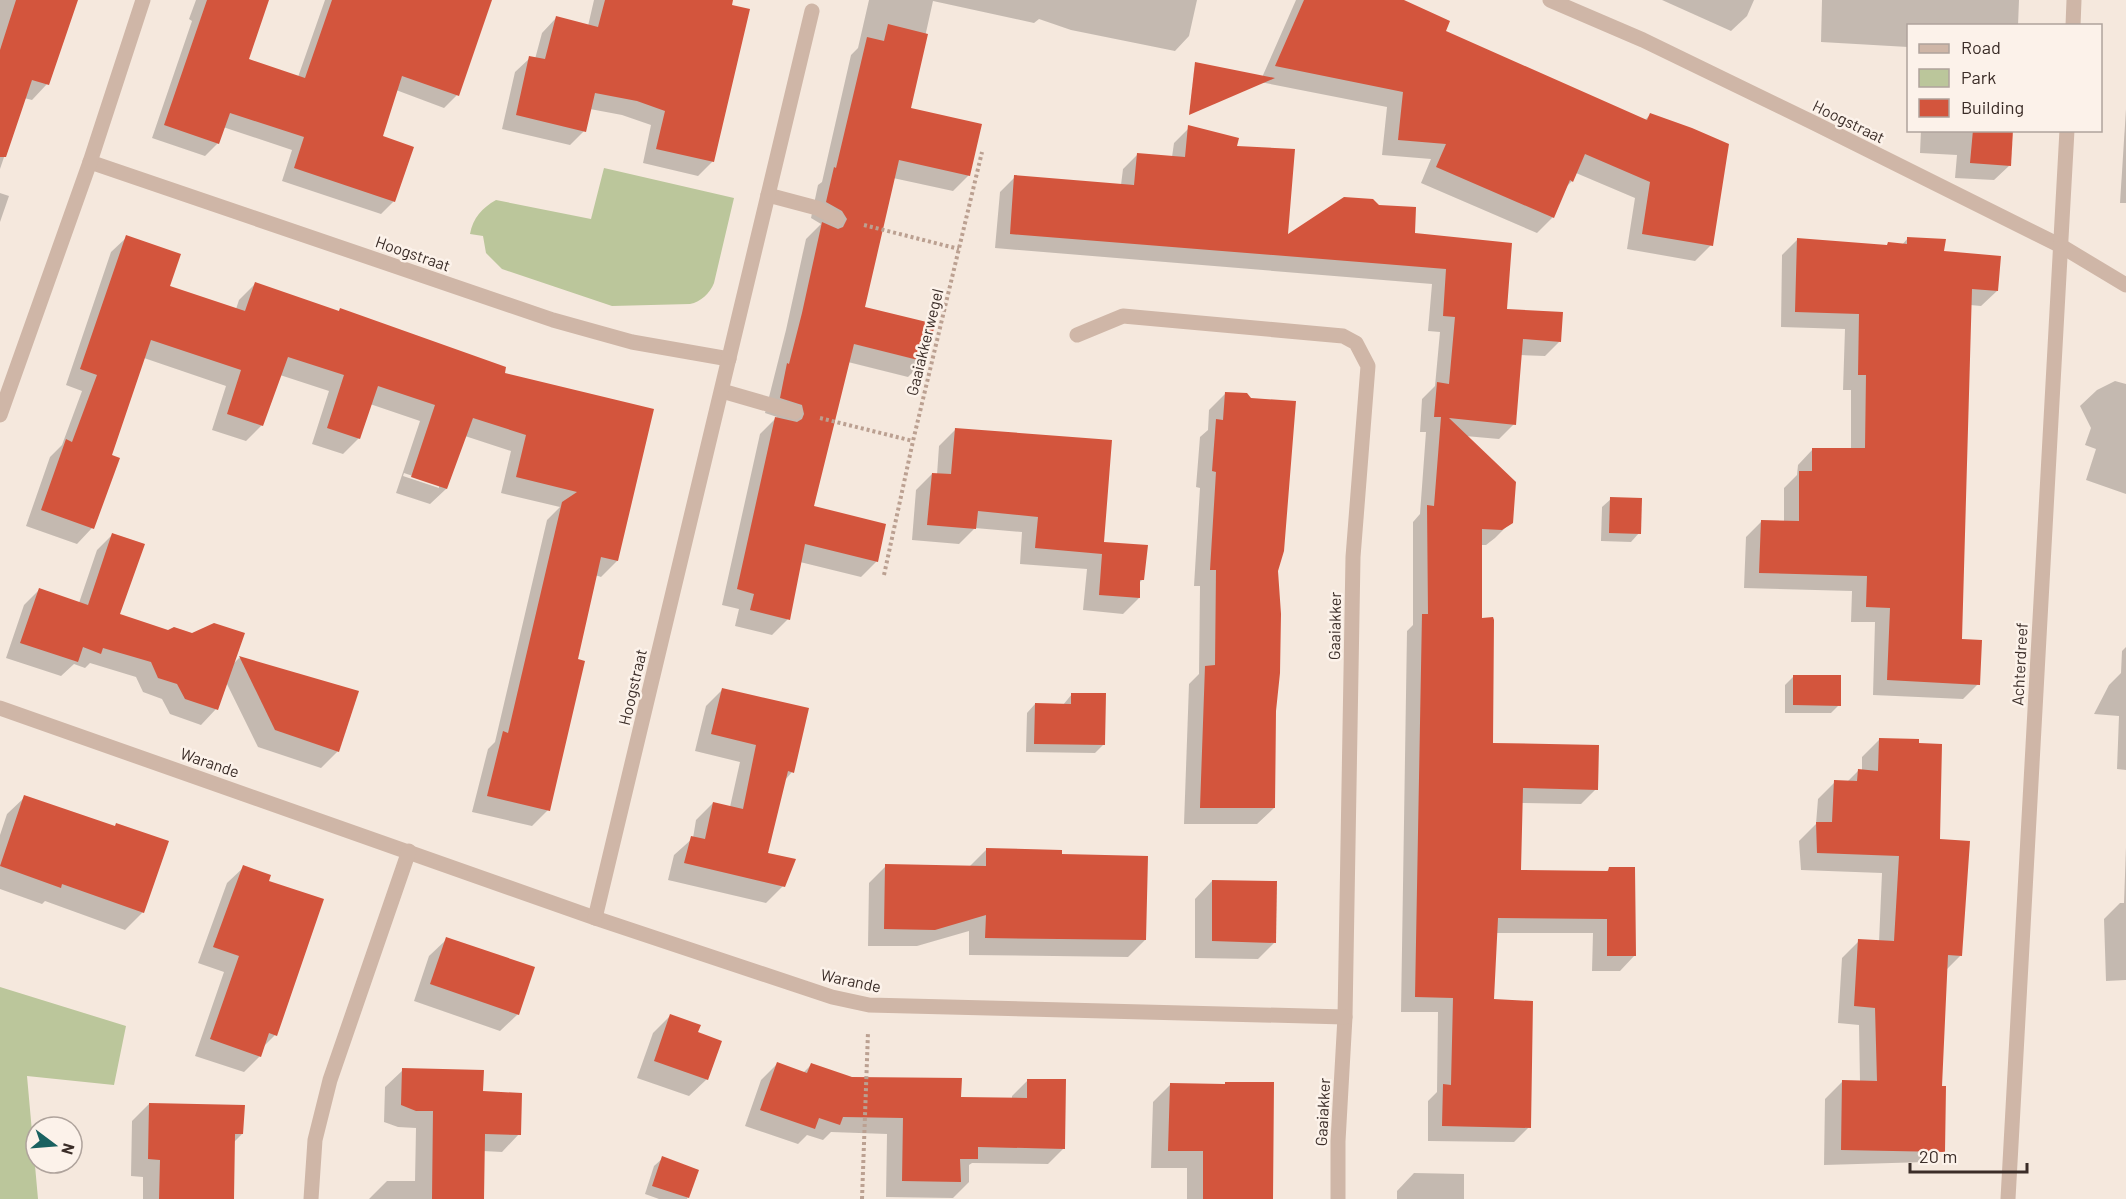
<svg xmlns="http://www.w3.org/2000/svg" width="2126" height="1199" viewBox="0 0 2126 1199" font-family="Barlow,sans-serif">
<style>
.green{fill:#bbc69b}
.shadow{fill:#0003;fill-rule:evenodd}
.building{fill:#d3553d}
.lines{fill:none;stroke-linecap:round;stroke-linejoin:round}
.path{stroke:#bba091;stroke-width:4;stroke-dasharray:3 3;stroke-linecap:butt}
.service{stroke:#cfb6a7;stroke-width:15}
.minor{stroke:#cfb6a7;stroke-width:15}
.labels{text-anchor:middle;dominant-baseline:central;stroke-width:5;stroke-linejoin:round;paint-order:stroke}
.street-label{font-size:16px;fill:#3b2d28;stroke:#fcf2ea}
</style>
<rect width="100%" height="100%" fill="#f5e8dd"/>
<g class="green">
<path d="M 604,168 L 734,198 L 714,283 C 710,293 701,302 690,304 L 612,306 L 502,269 L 486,253 L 483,236 L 470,234 C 473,218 482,208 496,200 L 591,219 Z"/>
<polygon points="0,987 126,1026 114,1085 27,1076 38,1199 0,1199"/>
</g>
<g class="shadow">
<polygon points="0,0 76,0 47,84 32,100 24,98 0,169"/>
<polygon points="196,0 267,0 247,60 298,77 325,0 491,0 457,95 444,108 396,90 381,136 394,201 381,214 282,181 292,150 223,127 218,143 205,156 152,138 192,21 189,19"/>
<polygon points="594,0 731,0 713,161 698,176 643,163 651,125 622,115 590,109 584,131 570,145 502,129 515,72 530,58 535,59 542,33 556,18 588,26"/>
<polygon points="869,0 1197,0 1189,36 1175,51 1071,30 1039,19 1034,23 933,1 909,109 969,175 953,191 893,178 863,308 924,361 908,377 848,362 813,508 877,561 861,577 800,562 788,619 772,635 735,626 739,609 722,605 760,434 777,417 765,413 786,330 806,239 821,224 811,218 818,185 822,182 851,55 858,48"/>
<polygon points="1296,0 1399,0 1444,32 1645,120 1650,115 1711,245 1695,261 1627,249 1635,198 1576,173 1572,181 1566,187 1553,217 1537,233 1421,183 1431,159 1382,155 1387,107 1260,82"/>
<polygon points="1662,0 1754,0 1747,16 1731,31"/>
<polygon points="1822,0 2019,0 2018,26 1908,26 1908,47 1821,42"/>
<polygon points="2126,109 2126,203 2120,203"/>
<polygon points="1189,128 1286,237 1413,235 1505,310 1560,341 1545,356 1520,355 1514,424 1499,439 1465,436 1511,522 1495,538 1486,545 1480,545 1481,619 1491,745 1596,789 1581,804 1521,803 1520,871 1605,873 1609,869 1635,955 1620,971 1592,971 1593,933 1496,933 1492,1001 1529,1127 1514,1142 1428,1141 1428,1101 1437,1092 1438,1012 1401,1012 1407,631 1413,625 1413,522 1420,514 1426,432 1420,432 1422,399 1435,386 1440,332 1428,331 1432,284 995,248 1000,192 1015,177 1121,185 1123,169 1138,154 1172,157 1174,143"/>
<polygon points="1921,130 2012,130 2010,165 1994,180 1955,178 1957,155 1920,153"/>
<polygon points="0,193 9,196 0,222"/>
<path d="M 127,237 L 168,287 L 236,309 L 239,300 L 255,284 L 338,312 L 340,310 L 503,374 L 652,410 L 617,561 L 601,577 L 595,575 L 577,660 L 548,810 L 532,826 L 472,812 L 488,749 L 495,742 L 547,520 L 560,507 L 501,493 L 511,451 L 465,436 L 446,489 L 430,504 L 396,493 L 420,421 L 370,404 L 359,438 L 343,454 L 312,444 L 329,391 L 280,375 L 262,425 L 246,441 L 212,430 L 226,386 L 144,358 L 110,456 L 92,528 L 77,544 L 26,526 L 50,457 L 62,445 L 82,391 L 66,385 L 111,252 ZM 404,473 L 439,485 L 439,488 L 403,476 Z"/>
<polygon points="1908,238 1942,253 1997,291 1981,306 1970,305 1961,640 1978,684 1963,699 1873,695 1875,622 1851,622 1852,591 1744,588 1746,537 1761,522 1784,522 1784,488 1797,475 1798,465 1813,449 1851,450 1851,390 1843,390 1845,329 1781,327 1782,255 1798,239 1886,246 1902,245"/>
<polygon points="2115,381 2126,384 2126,494 2086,480 2096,449 2085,445 2091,428 2080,406 2097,390"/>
<polygon points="1226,393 1276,571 1274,808 1257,824 1184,824 1189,684 1199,674 1200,586 1194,586 1200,488 1196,487 1200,437 1208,430 1209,410"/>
<polygon points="955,430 1102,543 1143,579 1139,583 1139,598 1123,614 1083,610 1087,569 1020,564 1022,532 975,528 959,544 912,540 916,490 932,474 937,475 939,446"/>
<polygon points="1611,499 1639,533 1631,542 1601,541 1602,507"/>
<polygon points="112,535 119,615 232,665 239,658 357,692 338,751 321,768 258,747 226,682 216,709 201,725 170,714 162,699 143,692 136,677 90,663 85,668 74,664 61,676 6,658 24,605 40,589 79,603 97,550"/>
<polygon points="2126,647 2126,770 2117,769 2119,716 2094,714 2109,685 2121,673 2122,651"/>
<polygon points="1794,676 1839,705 1831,713 1785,713 1785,685"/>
<polygon points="723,689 792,772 785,780 766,854 783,886 766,903 668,880 674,855 693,838 696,820 713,803 730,807 740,762 695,751 706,706"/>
<polygon points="1072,694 1103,745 1095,753 1026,752 1027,713 1035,704 1063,705"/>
<polygon points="1880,739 1939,841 1961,955 1946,970 1940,1088 1943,1145 1926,1162 1824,1165 1825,1099 1842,1082 1860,1082 1859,1025 1838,1023 1842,958 1859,941 1879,942 1882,873 1801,870 1799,841 1816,824 1818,799 1835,782 1847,782 1858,771 1862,771 1862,757"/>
<polygon points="25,797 114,827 143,912 125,930 45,901 42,904 0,889 0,835 7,814"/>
<polygon points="2126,847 2126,980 2106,981 2104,919 2120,903 2124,903"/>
<polygon points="987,849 1060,855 1145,940 1128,957 969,955 969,931 917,946 868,946 869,883 886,866 970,866"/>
<polygon points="244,867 275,1035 263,1047 260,1056 244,1072 195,1056 224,972 198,963 227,883"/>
<polygon points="1212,881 1275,942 1258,959 1195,958 1195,899"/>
<polygon points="447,939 518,1014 500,1031 414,1001 429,956"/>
<polygon points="670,1016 697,1033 707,1079 689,1096 637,1078 653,1033"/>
<polygon points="777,1064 803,1073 811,1065 851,1078 960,1098 1012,1099 1012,1096 1028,1080 1064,1148 1048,1164 972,1163 969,1165 969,1182 953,1198 886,1197 887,1134 831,1132 823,1140 807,1135 798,1144 745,1126 761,1080"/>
<polygon points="403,1070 481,1093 519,1134 502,1152 483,1151 482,1199 369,1199 387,1181 415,1181 416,1128 398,1127 384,1122 385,1087"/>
<polygon points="1272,1083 1271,1199 1187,1199 1187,1168 1151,1168 1153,1102 1170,1085"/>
<polygon points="149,1104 242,1134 233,1143 233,1199 143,1199 143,1177 131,1176 132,1121"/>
<polygon points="663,1158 698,1170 687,1199 659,1199 645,1194 654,1166"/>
<polygon points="1414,1173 1464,1174 1464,1199 1397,1199 1397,1191"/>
</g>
<g class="building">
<polygon points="16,0 78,0 49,85 32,80 6,157 0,157 0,50"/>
<polygon points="207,0 269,0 249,59 305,78 332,0 492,0 459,96 402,76 383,136 414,147 395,202 294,168 304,137 230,113 219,144 164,125"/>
<polygon points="605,0 733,0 732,5 750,9 714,162 656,149 665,111 637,101 595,93 586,132 516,115 529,56 545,59 556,16 598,27"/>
<polygon points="1304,0 1404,0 1450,21 1446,31 1647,120 1650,113 1692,128 1729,144 1713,246 1642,234 1650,182 1585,154 1573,182 1570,180 1554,218 1436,167 1446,144 1398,140 1403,92 1275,66"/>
<polygon points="888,24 928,34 911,108 982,124 970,176 899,160 865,307 935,324 926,362 854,344 814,506 886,524 878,562 805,544 790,620 750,610 754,594 737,589 775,417 797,422 802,419 804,414 802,405 780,398 787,363 789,364 802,313 822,222 838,229 843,227 847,219 842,211 826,202 834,167 836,168 867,37 884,41"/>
<polygon points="1195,62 1275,78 1189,115"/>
<polygon points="1188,125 1239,138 1237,146 1295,149 1288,234 1344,197 1373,199 1379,205 1416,207 1415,233 1512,243 1507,309 1563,312 1561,342 1523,339 1516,425 1449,418 1516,482 1513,523 1502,530 1482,529 1482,618 1493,617 1494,620 1493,743 1599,745 1598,790 1523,788 1521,870 1608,871 1609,867 1635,867 1636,956 1607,956 1607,919 1498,918 1494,999 1533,1001 1531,1128 1442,1126 1443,1084 1451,1085 1453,998 1415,997 1422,614 1428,614 1427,505 1434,506 1441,417 1434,417 1437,382 1449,384 1455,317 1443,316 1446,269 1010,234 1014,175 1134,185 1137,153 1185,157"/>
<polygon points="1973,130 2013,130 2011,166 1970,163"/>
<polygon points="126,235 181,254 170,286 245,311 255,282 339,311 340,308 506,367 505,373 654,409 618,561 601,557 578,659 585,661 550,811 487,796 503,731 508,733 562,502 577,492 516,477 526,435 473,418 447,489 411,477 435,405 378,386 360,439 327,428 344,375 288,357 263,426 227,414 241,370 151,340 112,455 120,458 94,529 41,510 66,439 72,442 97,375 80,369"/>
<polygon points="1907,237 1946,239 1944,251 2001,256 1998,291 1972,289 1962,639 1982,640 1980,685 1887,680 1890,608 1866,607 1867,576 1759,573 1761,520 1799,521 1799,471 1812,471 1812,448 1865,448 1866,375 1858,375 1859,314 1795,312 1797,238 1887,245 1888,242 1907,244"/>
<polygon points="1225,392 1247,393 1251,398 1296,401 1284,551 1278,571 1281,614 1280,673 1276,711 1275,808 1200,808 1205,666 1215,665 1216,570 1210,570 1216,472 1212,471 1216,419 1223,420"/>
<polygon points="955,428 1112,440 1104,542 1148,545 1144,580 1140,580 1140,598 1099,595 1102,554 1035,548 1038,517 978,511 976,529 927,525 932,473 951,474"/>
<polygon points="1610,497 1642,498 1641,534 1609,533"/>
<polygon points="112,533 145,544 120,614 168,630 174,627 192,633 214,623 245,633 218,710 185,699 177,684 158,678 151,662 103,648 101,654 83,647 78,662 20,643 39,588 88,605"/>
<polygon points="239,656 359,691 339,752 275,730"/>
<polygon points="1793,675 1841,675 1841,706 1793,705"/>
<polygon points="722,688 809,708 794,773 788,771 768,853 796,859 785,887 684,863 691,836 705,839 713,802 743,809 756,745 711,734"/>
<polygon points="1071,693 1106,693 1105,745 1034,744 1035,703 1071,704"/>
<polygon points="1879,738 1919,739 1919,743 1942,744 1940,839 1970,841 1962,956 1948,955 1942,1086 1946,1086 1945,1152 1841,1150 1842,1080 1877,1081 1875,1008 1854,1006 1858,939 1894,941 1899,856 1817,853 1816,822 1832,822 1834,780 1857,781 1858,769 1878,771"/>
<polygon points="24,795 115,826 116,823 169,841 144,913 62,884 61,888 0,866"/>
<polygon points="986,848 1062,850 1062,854 1148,856 1146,940 985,938 986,915 935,930 884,929 885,864 986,866"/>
<polygon points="243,865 271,875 269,881 324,899 277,1036 269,1033 261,1057 210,1039 239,956 213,947"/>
<polygon points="1212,880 1277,881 1276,943 1212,941"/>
<polygon points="446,937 535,967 519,1015 430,984"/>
<polygon points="670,1014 701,1025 698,1032 722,1041 708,1080 654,1061"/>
<polygon points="777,1062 807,1073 811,1063 852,1077 962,1078 961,1097 1027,1098 1027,1079 1066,1079 1065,1149 978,1147 978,1159 960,1159 961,1182 902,1181 903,1118 843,1117 840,1125 819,1118 815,1129 760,1110"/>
<polygon points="402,1068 484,1070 483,1091 522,1093 521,1135 485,1134 484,1199 432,1199 433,1111 416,1111 401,1105"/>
<polygon points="1225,1082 1274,1082 1273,1199 1203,1199 1203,1151 1168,1151 1170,1083 1225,1084"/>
<polygon points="149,1103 245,1105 243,1134 235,1134 234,1199 159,1199 160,1160 148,1159"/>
<polygon points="662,1156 699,1170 689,1198 652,1186"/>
</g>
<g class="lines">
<g class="path">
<polyline points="864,225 959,249"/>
<polyline points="820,418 913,441"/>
<polyline points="884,575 913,441 982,152"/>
<polyline points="862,1199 868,1032"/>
</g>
<g class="service">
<polyline points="768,195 817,208 837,219"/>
<polyline points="722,391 795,412"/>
</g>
<g class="minor">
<polyline points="1550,0 1643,40 1814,123 2061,246 2126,285"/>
<polyline points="2073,26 2074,0"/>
<polyline points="90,162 553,320 632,342 729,359"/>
<polyline points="1077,335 1123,316 1343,336 1356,343 1368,366 1353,557 1345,1017 1338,1141 1338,1199"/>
<polyline points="0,415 90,162 143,0"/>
<polyline points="0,708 595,918 832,997 869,1005 1345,1017"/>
<polyline points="595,918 812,11"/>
<polyline points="311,1199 315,1140 330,1080 409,851"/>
<polyline points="2008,1199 2067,130"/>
</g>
</g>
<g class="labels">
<g class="street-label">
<text transform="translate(1849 121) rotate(26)">Hoogstraat</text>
<text transform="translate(413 253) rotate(19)">Hoogstraat</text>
<text transform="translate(924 342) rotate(-76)">Gaaiakkerwegel</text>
<text transform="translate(1334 626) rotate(-89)">Gaaiakker</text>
<text transform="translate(2019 664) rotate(-87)">Achterdreef</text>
<text transform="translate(632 687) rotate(-77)">Hoogstraat</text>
<text transform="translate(210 762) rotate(19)">Warande</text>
<text transform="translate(851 980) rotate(12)">Warande</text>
<text transform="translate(1322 1112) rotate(-87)">Gaaiakker</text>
</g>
</g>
<rect x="1907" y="24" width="195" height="108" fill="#fcf2ea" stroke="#afa39c" stroke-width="1.5"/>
<rect x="1919" y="44" width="30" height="9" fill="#cfb6a7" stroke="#afa39c" stroke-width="1.5"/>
<text x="1961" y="54" font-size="18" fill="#3b2d28">Road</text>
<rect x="1919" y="69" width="30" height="18" fill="#bbc69b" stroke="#afa39c" stroke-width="1.5"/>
<text x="1961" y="84" font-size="18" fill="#3b2d28">Park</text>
<rect x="1919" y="99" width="30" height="18" fill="#d3553d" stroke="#afa39c" stroke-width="1.5"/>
<text x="1961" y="114" font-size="18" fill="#3b2d28">Building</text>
<g transform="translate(54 1145) rotate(106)"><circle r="28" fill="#fcf2ea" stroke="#afa39c" stroke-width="1.5"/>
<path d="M0-4.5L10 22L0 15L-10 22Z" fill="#196160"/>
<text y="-9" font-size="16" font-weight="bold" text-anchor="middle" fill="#3b2d28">N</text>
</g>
<path d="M1910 1163v9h117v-9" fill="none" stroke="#3b2d28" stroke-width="3"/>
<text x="1919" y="1163" font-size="18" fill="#3b2d28" stroke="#fcf2ea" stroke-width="4.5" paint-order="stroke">20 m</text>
</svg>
